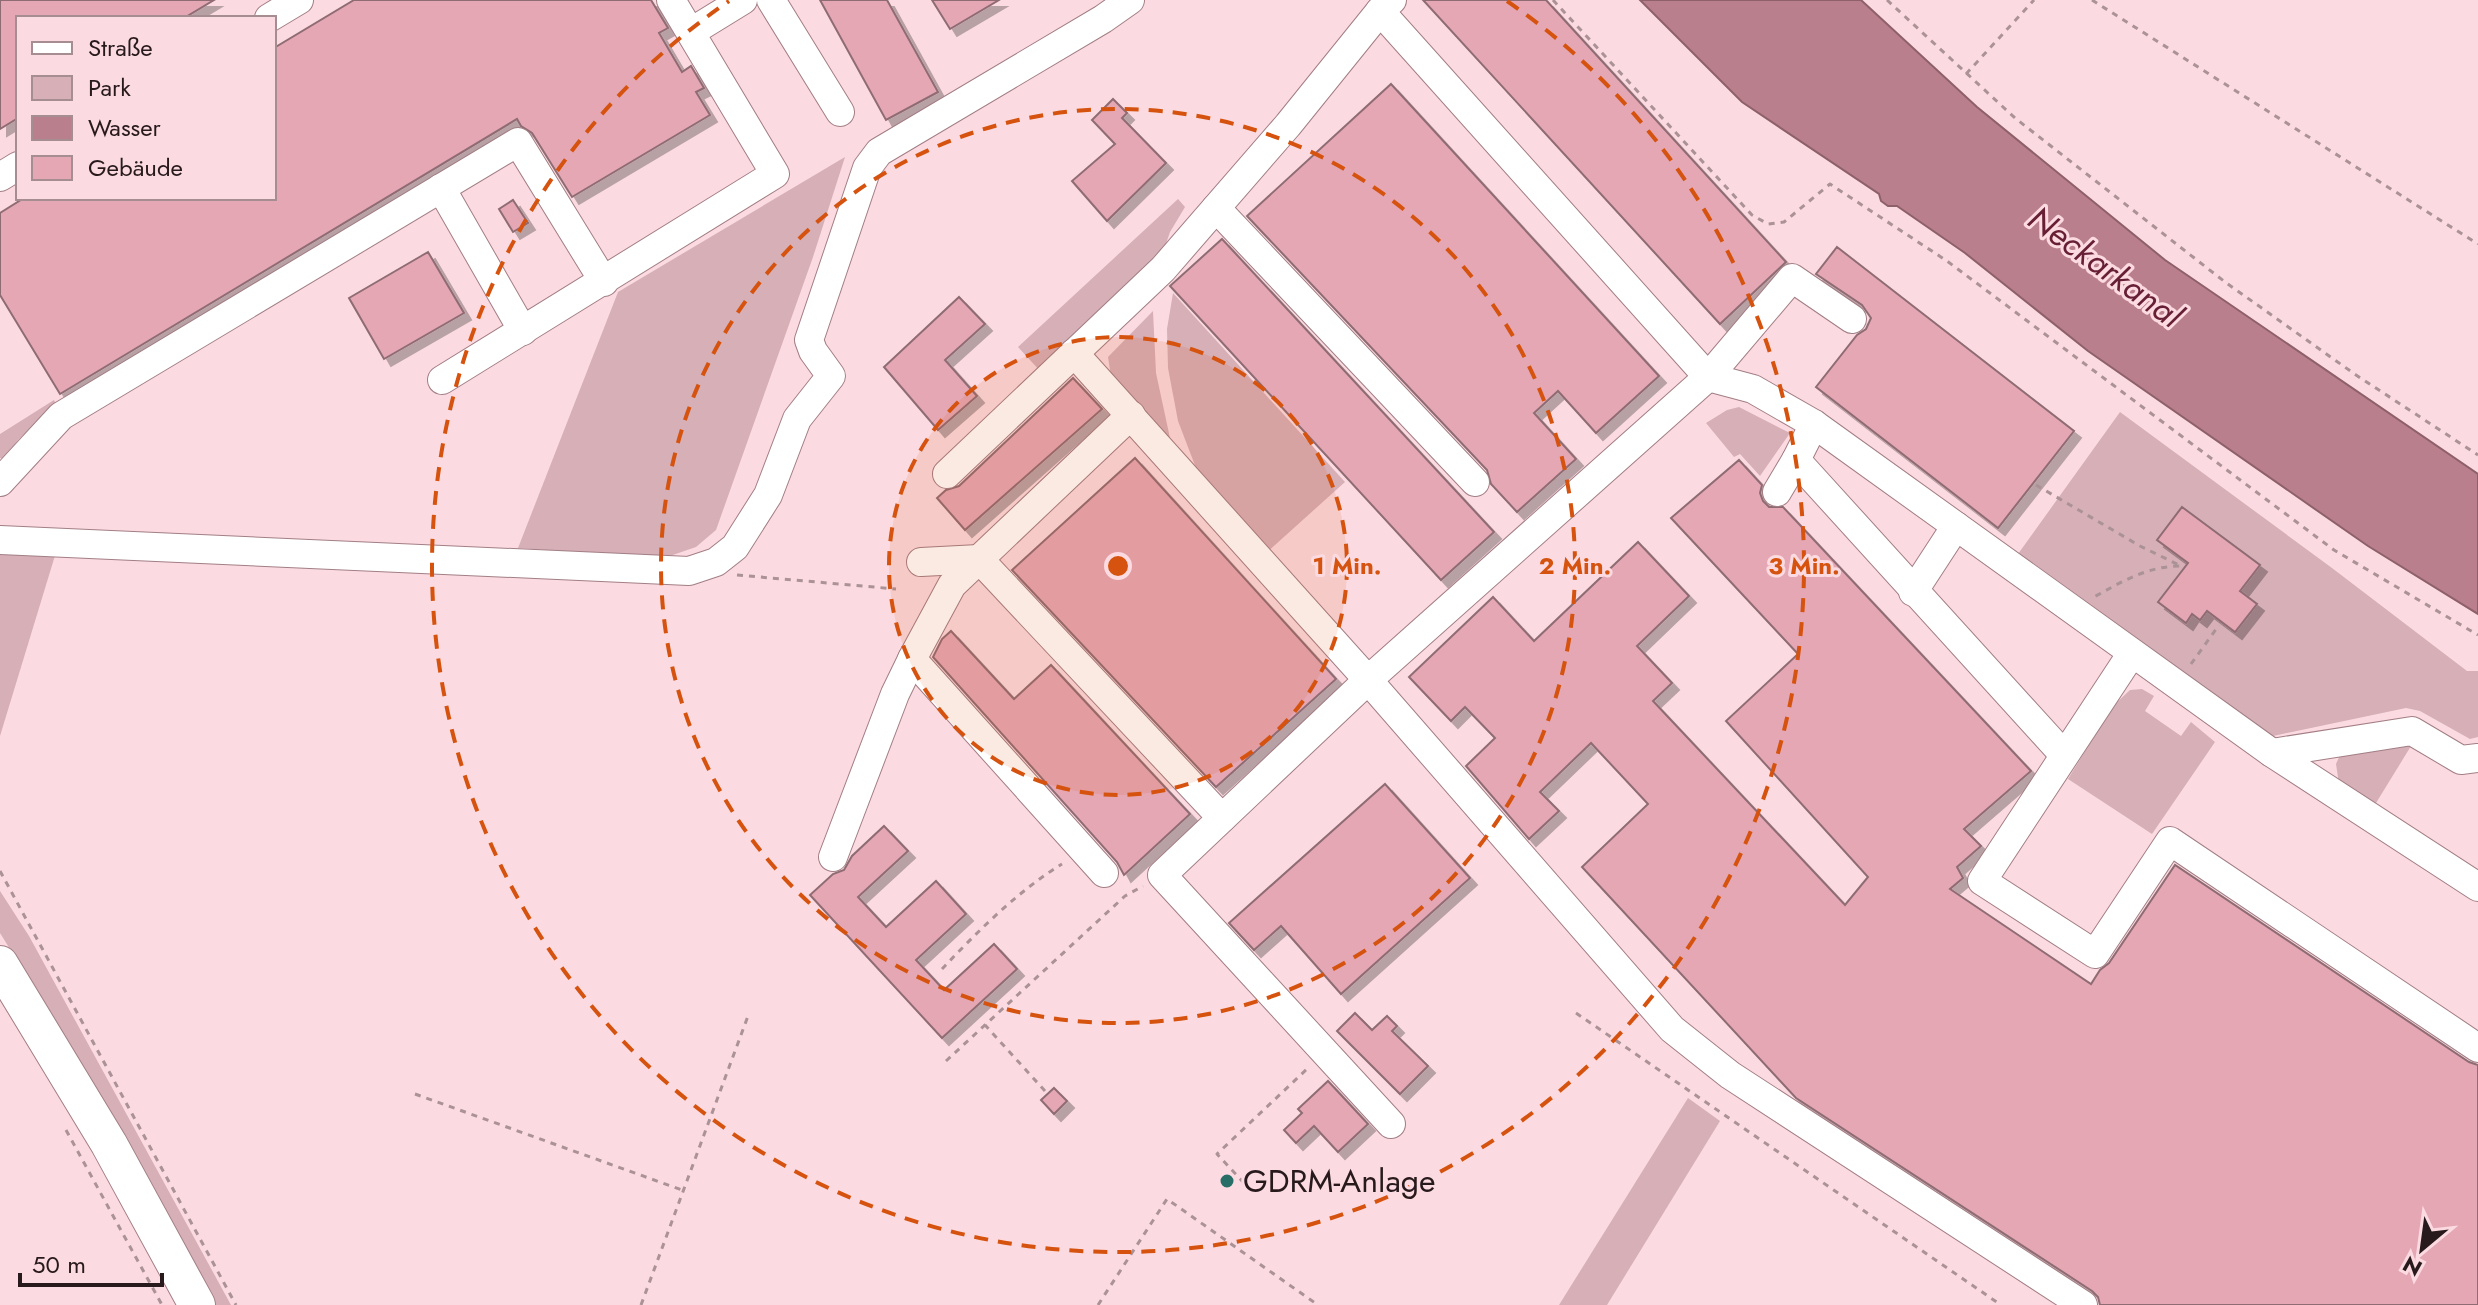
<svg xmlns="http://www.w3.org/2000/svg" width="2478" height="1305" viewBox="0 0 2478 1305" font-family="Jost,sans-serif">
<style>
.green{fill:#d6afb7}
.water{fill:#ba7f8c;stroke:#8e606a;stroke-width:2}
.building{fill:#e5a7b4;stroke:#8f6c73;stroke-width:2;filter:url(#shadow)}
.lines{fill:none;stroke-linecap:round;stroke-linejoin:round}
.minor-casing{stroke:#a27e85;stroke-width:30}
.major-casing{stroke:#a27e85;stroke-width:38}
.path{stroke:#ab9297;stroke-width:3;stroke-dasharray:6 6;stroke-linecap:butt}
.minor{stroke:#fff;stroke-width:28}
.major{stroke:#fff;stroke-width:36}
.ring{fill:none;stroke:#d5530e;stroke-width:4;stroke-dasharray:14 10}
.poi-dot{fill:#266e66;stroke:#fbdbe1;stroke-width:3}
.labels{text-anchor:middle;dominant-baseline:central;stroke-width:6;stroke-linejoin:round;paint-order:stroke}
.poi-label{font-size:32px;fill:#27191c;stroke:#fbdbe1;text-anchor:start}
.water-label{font-size:34px;font-style:italic;fill:#661f35;stroke:#fbdbe1}
.centre{fill:#d5530e;stroke:#fbdbe1;stroke-width:4}
.ring-label{font-size:24px;text-anchor:middle;font-weight:bold;fill:#d5530e;stroke:#fbdbe1;stroke-width:6;stroke-linejoin:round;paint-order:stroke}
</style>
<defs>
<filter id="shadow"><feDropShadow dx="7" dy="7" stdDeviation="0" flood-color="#0004"/></filter>
</defs>
<rect width="100%" height="100%" fill="#fbdbe1"/>
<g class="green">
<polygon points="845,157 813,257 716,530 696,547 664,558 518,548 618,292"/>
<polygon points="1178,199 1185,207 1170,232 1160,261 1042,373 1018,347"/>
<polygon points="1173,293 1345,482 1265,554 1196,468 1178,421 1168,368 1167,329"/>
<polygon points="1153,311 1156,373 1170,438 1163,442 1112,383 1108,357"/>
<polygon points="54,400 56,404 18,440 5,459 0,458 0,434"/>
<polygon points="1739,407 1790,433 1760,476 1740,454 1734,457 1706,423 1727,410"/>
<polygon points="2120,412 2332,568 2467,671 2478,671 2478,737 2470,739 2420,711 2406,708 2273,736 2018,554"/>
<polygon points="0,547 57,549 0,736"/>
<polygon points="2142,689 2154,696 2145,711 2181,736 2191,722 2215,742 2152,834 2068,779 2113,706 2130,690"/>
<polygon points="2405,742 2411,746 2376,803 2368,804 2339,784 2336,764 2340,755"/>
<polygon points="0,891 29,936 231,1305 214,1305 58,1026 0,933"/>
<polygon points="1688,1098 1720,1121 1607,1305 1559,1305"/>
</g>
<polygon class="water" points="1640,0 1861,0 1977,107 2165,260 2478,474 2478,614 2368,546 2088,351 1965,253 1897,206 1888,206 1881,201 1879,194 1742,102"/>
<g class="building">
<polygon points="0,0 214,0 184,18 18,18 18,118 0,129"/>
<polygon points="354,0 651,0 668,28 659,33 682,72 691,66 704,88 696,92 710,115 572,197 532,133 521,126 517,119 60,394 0,295 0,213 24,198 274,198 274,48"/>
<polygon points="820,0 887,0 938,92 886,120"/>
<polygon points="932,0 999,0 950,29"/>
<polygon points="1423,0 1546,0 1786,262 1720,324"/>
<polygon points="1391,84 1659,376 1596,433 1558,391 1534,413 1576,459 1517,512 1491,484 1487,470 1247,216"/>
<polygon points="1113,99 1127,113 1122,118 1166,163 1107,221 1072,181 1115,144 1092,120"/>
<polygon points="513,200 528,223 513,232 499,209"/>
<polygon points="1222,239 1494,532 1441,580 1170,286"/>
<polygon points="1837,247 2074,431 1998,528 1816,387 1857,335 1866,329 1871,318 1862,305 1816,274"/>
<polygon points="428,252 464,313 384,359 349,298"/>
<polygon points="959,297 985,324 945,360 977,396 938,430 884,367"/>
<polygon points="1073,378 1102,409 965,530 937,498 946,490 959,486"/>
<polygon points="1135,458 1336,679 1216,787 1012,570"/>
<polygon points="1739,460 1762,485 1760,493 1763,501 1769,507 1783,507 2031,771 1964,829 1981,846 1957,867 1963,878 1950,889 2091,984 2100,970 2109,963 2175,865 2469,1062 2478,1065 2478,1305 2100,1305 2098,1297 2092,1291 1796,1098 1582,867 1648,804 1591,743 1540,792 1559,811 1529,839 1466,766 1495,738 1465,707 1451,721 1409,677 1493,597 1534,641 1638,542 1689,596 1637,646 1672,683 1653,701 1845,905 1868,877 1726,721 1798,654 1671,518"/>
<polygon points="2182,507 2260,565 2240,591 2257,604 2235,632 2207,611 2200,620 2192,614 2186,623 2158,602 2188,563 2157,540"/>
<polygon points="951,631 1014,699 1051,665 1190,814 1124,875 1117,862 933,657 942,639"/>
<polygon points="1385,784 1470,878 1341,994 1281,926 1254,950 1229,923"/>
<polygon points="884,826 908,851 858,897 886,927 936,881 966,914 916,960 944,990 994,944 1017,969 942,1038 810,895 833,874 844,870 852,856"/>
<polygon points="1355,1013 1372,1030 1387,1016 1397,1026 1392,1031 1428,1066 1400,1094 1337,1031"/>
<polygon points="1328,1081 1368,1124 1338,1152 1314,1126 1296,1143 1284,1130 1302,1113 1298,1109"/>
<polygon points="1054,1088 1067,1101 1054,1114 1041,1100"/>
</g>
<g class="lines">
<defs>
<g id="minor">
<polyline points="771,0 840,112"/>
<polyline points="1380,11 1708,377 1753,389 1814,424 2272,753 2478,887"/>
<polyline points="269,18 299,0"/>
<polyline points="691,32 743,0"/>
<polyline points="0,177 18,166"/>
<polyline points="441,188 523,331"/>
<polyline points="1216,208 1475,482"/>
<polyline points="1074,353 1368,680 1672,1029 1730,1075 2083,1305"/>
<polyline points="442,380 775,174 671,0"/>
<polyline points="1814,424 1796,460 2064,755"/>
<polyline points="947,474 1163,269 1288,125 1380,11 1392,0"/>
<polyline points="0,482 61,416 518,142 604,282"/>
<polyline points="1777,492 1796,460"/>
<polyline points="0,540 689,571 716,562 735,547 768,495 797,419 831,376 813,351 809,340 867,168 879,152 1103,19 1130,0"/>
<polyline points="979,559 1222,818"/>
<polyline points="921,562 979,559"/>
<polyline points="1913,592 1956,526"/>
<polyline points="2132,653 1982,881 2095,954 2170,841 2478,1048"/>
<polyline points="2272,753 2412,731 2461,760 2478,758"/>
<polyline points="833,857 895,694 912,659"/>
<polyline points="1104,873 912,659 952,585 1131,415"/>
<polyline points="1391,1124 1162,875 1368,680 1708,377 1792,278 1852,319"/>
</g>
<polyline id="major" points="0,964 109,1144 197,1305"/>
</defs>
<use href="#minor" class="minor-casing"/>
<use href="#major" class="major-casing"/>
<g class="path">
<polyline points="1553,0 1752,215 1768,224 1784,222 1830,184 1947,261 2334,550 2478,635"/>
<polyline points="1887,0 2015,118 2225,282 2356,375 2478,455"/>
<polyline points="2092,0 2478,244"/>
<polyline points="1966,74 2034,0"/>
<path d="M 2036,485 L 2140,546 L 2181,566 C 2148,566 2123,581 2094,597"/>
<polyline points="737,575 896,589"/>
<polyline points="2191,664 2219,625"/>
<polyline points="0,871 236,1305"/>
<path d="M 942,969 C 978,931 1018,891 1062,864"/>
<polyline points="1576,1013 2001,1305"/>
<polyline points="946,1061 985,1025"/>
<polyline points="1045,1091 985,1025 1125,896 1143,886"/>
<polyline points="415,1094 682,1190"/>
<polyline points="66,1130 162,1305"/>
<polyline points="1244,1183 1217,1154 1308,1068"/>
<polyline points="641,1305 748,1016"/>
<polyline points="1098,1305 1167,1199 1318,1305"/>
</g>
<use href="#minor" class="minor"/>
<use href="#major" class="major"/>
</g>
<circle cx="1118" cy="566" r="229" fill="#d5530e" fill-opacity=".12"/>
<g class="ring">
<circle cx="1118" cy="566" r="229"/>
<circle cx="1118" cy="566" r="457"/>
<path d="M1507 1A686 686 0 1 1 729 1"/>
</g>
<circle class="poi-dot" cx="1227" cy="1181" r="8"/>
<g class="labels">
<g class="poi-label">
<text x="1243" y="1181">GDRM-Anlage</text>
</g>
<g class="water-label">
<text transform="translate(2105 267) rotate(36)">Neckarkanal</text>
</g>
</g>
<circle cx="1118" cy="566" r="12" class="centre"/>
<g class="ring-label">
<text x="1347" y="574">1 Min.</text>
<text x="1575" y="574">2 Min.</text>
<text x="1804" y="574">3 Min.</text>
</g>
<rect x="16" y="16" width="260" height="184" fill="#fbdbe1" stroke="#a68d92" stroke-width="2"/>
<rect x="32" y="42" width="40" height="12" fill="#ffffff" stroke="#a68d92" stroke-width="2"/>
<text x="88" y="56" font-size="24" fill="#27191c">Straße</text>
<rect x="32" y="76" width="40" height="24" fill="#d6afb7" stroke="#a68d92" stroke-width="2"/>
<text x="88" y="96" font-size="24" fill="#27191c">Park</text>
<rect x="32" y="116" width="40" height="24" fill="#ba7f8c" stroke="#a68d92" stroke-width="2"/>
<text x="88" y="136" font-size="24" fill="#27191c">Wasser</text>
<rect x="32" y="156" width="40" height="24" fill="#e5a7b4" stroke="#a68d92" stroke-width="2"/>
<text x="88" y="176" font-size="24" fill="#27191c">Gebäude</text>
<g transform="translate(2422 1249) rotate(209)" stroke="#fbdbe1" stroke-width="6" paint-order="stroke">
<path d="M0-6L14 30L0 20L-14 30Z" fill="#27191c"/>
<text y="-12" font-size="22" font-weight="bold" text-anchor="middle" fill="#27191c">N</text>
</g>
<path d="M20 1273v12h142v-12" fill="none" stroke="#27191c" stroke-width="4"/>
<text x="32" y="1273" font-size="24" fill="#27191c" stroke="#fbdbe1" stroke-width="6" paint-order="stroke">50 m</text>
</svg>
